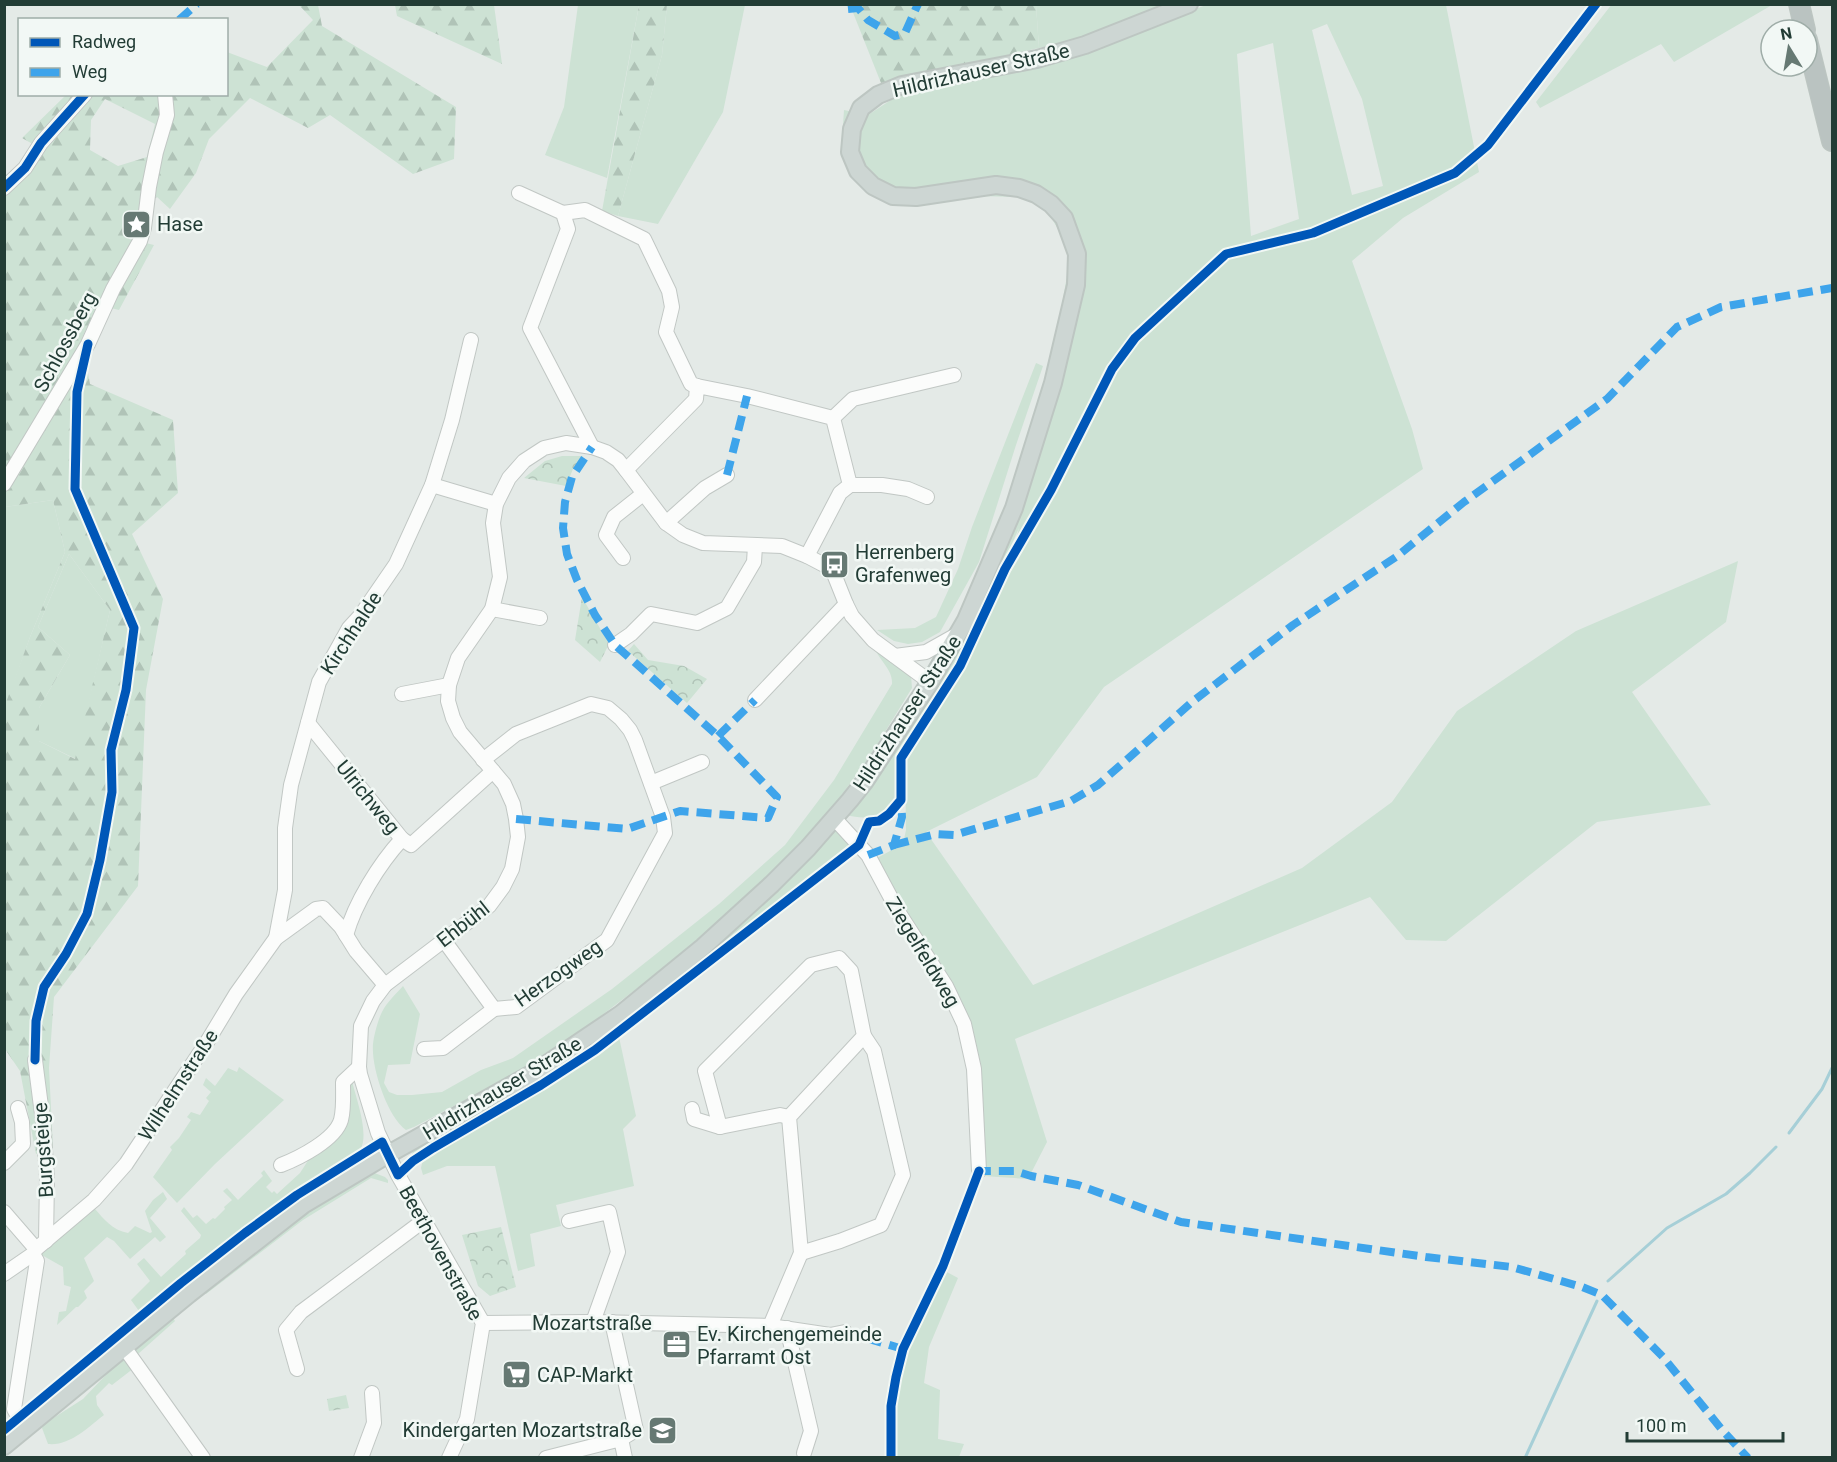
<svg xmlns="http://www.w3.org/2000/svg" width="1837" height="1462" viewBox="0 0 1837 1462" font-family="Roboto,sans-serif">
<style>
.green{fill:#cde2d4;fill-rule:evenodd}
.forest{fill:url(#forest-firs);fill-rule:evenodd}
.park{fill:url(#park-crowns)}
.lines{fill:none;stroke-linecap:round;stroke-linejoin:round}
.stream{stroke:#a6cfd7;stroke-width:3}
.minor-casing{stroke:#c1c7c4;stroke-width:16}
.major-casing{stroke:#bdc6c2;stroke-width:20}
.highway-casing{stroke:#bdc6c2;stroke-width:22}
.minor{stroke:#fbfcfb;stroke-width:14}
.major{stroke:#cdd6d3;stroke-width:16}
.highway{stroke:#bac3c1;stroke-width:20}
.quiet{stroke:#3ea4eb;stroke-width:8;stroke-dasharray:15 8;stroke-linecap:butt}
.cycleway-casing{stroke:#f2f8f5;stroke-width:13}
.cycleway{stroke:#0057b8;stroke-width:9}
.labels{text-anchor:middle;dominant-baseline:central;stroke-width:5;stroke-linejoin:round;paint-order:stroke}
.street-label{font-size:20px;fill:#223c35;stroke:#f2f8f5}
.poi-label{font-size:20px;fill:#223c35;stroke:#f2f8f5;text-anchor:start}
</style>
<defs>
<pattern id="forest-firs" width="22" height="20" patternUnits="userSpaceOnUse" patternTransform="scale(1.5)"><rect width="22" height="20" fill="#cde2d4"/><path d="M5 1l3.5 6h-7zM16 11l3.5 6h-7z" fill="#b0c3b7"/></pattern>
<pattern id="park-crowns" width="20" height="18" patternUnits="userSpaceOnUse" patternTransform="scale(1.5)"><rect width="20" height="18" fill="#cde2d4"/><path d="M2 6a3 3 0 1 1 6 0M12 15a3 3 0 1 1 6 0" fill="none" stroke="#b0c3b7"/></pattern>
</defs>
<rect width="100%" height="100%" fill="#e4eae7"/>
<g class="green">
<polygon points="1612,4 1772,4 1772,5 1674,62 1661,44 1540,108 1536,102"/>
<polygon points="578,5 639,5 607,178 545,155 564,107"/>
<polygon points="667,5 745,5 723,112 658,224 618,216 662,55"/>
<polygon points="1036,5 1171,5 1093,35 1039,48"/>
<path d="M 1206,5 L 1446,5 L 1479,172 L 1403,218 L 1352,261 L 1412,429 L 1423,469 L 1104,687 L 1037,777 L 926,832 L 1033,985 L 1302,868 L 1392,802 L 1457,711 L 1576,631 L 1738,561 L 1726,622 L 1632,692 L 1711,805 L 1597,822 L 1446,941 L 1406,940 L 1370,897 L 1015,1039 L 1047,1142 L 1028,1179 L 983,1176 L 945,1271 L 958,1278 L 929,1347 L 924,1383 L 940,1390 L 938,1439 L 964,1444 L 959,1457 L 893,1457 L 893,1406 L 905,1351 L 945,1266 L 980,1173 L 967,1022 L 876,861 L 877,858 L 903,844 L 906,830 L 905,757 L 963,668 L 1008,572 L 1019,528 L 965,649 L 942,689 L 899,755 L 898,794 C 886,817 870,821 846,815 L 880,772 L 906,735 L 934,690 L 970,626 L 1033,478 L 1067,359 L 1053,356 L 1068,270 L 1069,247 L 1047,211 L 1036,204 L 1019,197 L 977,196 L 895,204 L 879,199 L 863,188 L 850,172 L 842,140 L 844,110 L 868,115 L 900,94 L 1094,48 ZM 1327,24 L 1362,99 L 1383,186 L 1352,195 L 1312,30 ZM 1273,43 L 1299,219 L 1251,236 L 1237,54 Z"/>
<polygon points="1036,363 1043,366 1016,445 979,562 940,632 922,642 908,644 894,641 877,630 915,628 936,617 958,569 972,527"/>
<polygon points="53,500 65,552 30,637 5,708 5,507"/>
<polygon points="69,554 110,610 76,759 39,741 39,708 70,655 38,627"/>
<path d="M 875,649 L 911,675 L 912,688 L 872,753 L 823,821 L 767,878 L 723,919 L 656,974 L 585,1028 L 520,1071 L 414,1127 L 406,1130 C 387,1116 371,1067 373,1044 C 374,1035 378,1020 382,1012 C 387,1002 396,994 403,986 L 420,1014 L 410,1064 L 388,1065 L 384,1083 L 389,1092 L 397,1095 L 412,1095 L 442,1092 L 481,1070 L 513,1058 L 612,989 L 719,904 L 785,845 L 834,780 L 892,684 C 893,670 880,661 875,649 Z"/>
<polygon points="839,830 853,845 645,1008 579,1055 412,1158 412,1153 417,1147 528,1081 833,831"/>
<polygon points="619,1037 636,1116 623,1129 634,1186 556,1205 561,1226 530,1234 535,1266 518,1271 495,1166 447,1166 423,1175 421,1168 423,1159 442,1146 573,1068"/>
<polygon points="239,1067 284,1100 215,1164 177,1203 153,1177 172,1150 170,1147 179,1138 191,1120 187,1117 191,1112 200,1115 209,1101 206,1098 211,1092 203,1085 206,1078 215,1086 228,1068 237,1072"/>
<path d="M 352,1081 C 356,1098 370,1135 360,1150 L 317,1176 L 271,1207 L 139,1311 L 131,1300 L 150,1281 L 137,1264 L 144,1258 L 161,1277 L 186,1254 L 185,1251 L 200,1238 L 201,1235 L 181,1211 L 184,1207 L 193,1218 L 197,1215 L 206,1224 L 213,1218 L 215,1219 L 225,1209 L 224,1207 L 232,1200 L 223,1191 L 227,1188 L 238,1200 L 263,1176 L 261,1173 L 264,1170 L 272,1181 L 266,1187 L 272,1193 L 274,1191 L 277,1194 L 300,1173 L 309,1159 L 323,1146 L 349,1084 Z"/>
<path d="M 365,1153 L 361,1158 C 284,1205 214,1264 144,1322 L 142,1319 L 203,1269 L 293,1198 Z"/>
<polygon points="372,1172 385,1177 388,1180 388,1183 371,1178 303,1220 206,1294 204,1292 292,1220"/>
<path d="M 163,1192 L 167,1199 L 150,1218 L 166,1237 L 160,1242 L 155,1237 L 130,1259 L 114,1241 L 107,1237 L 84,1258 L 94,1281 L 84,1291 L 87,1298 L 78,1307 L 76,1307 L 57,1325 L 59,1312 L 66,1311 L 71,1287 L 64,1285 L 63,1267 L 40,1254 L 94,1208 C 104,1219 112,1230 128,1233 L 135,1226 L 150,1233 L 152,1232 L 145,1211 L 153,1200 Z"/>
<polygon points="170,1314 175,1321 138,1354 135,1349"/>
<path d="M 126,1357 L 134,1368 L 112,1385 L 109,1383 L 96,1396 L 97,1405 L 104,1415 C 87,1428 70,1446 48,1444 L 42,1428 L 44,1424 L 83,1399 L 122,1358 Z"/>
</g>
<g class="forest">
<path d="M 299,5 L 318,5 L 322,26 L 456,107 L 454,159 L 413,174 L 330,115 L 308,128 L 250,98 L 209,139 L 196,173 L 170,209 L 157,197 L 138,210 L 129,239 L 154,245 L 119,310 L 98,305 L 82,338 L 90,384 L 173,420 L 178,493 L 132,534 L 163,599 L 146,690 L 138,886 L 54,997 L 49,1068 L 53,1148 L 36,1154 L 20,1071 L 5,1049 L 4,708 L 30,637 L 65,552 L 53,500 L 5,507 L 4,174 L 20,177 L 45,151 L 22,138 L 66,95 L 226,94 L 227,52 L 267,67 L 313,20 ZM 105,99 L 155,124 L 147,157 L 118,166 L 90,150 L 91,120 ZM 69,554 L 110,610 L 75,759 L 39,741 L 39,708 L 70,655 L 38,627 Z"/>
<polygon points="395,5 494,5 502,64 397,16"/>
<polygon points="639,5 667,5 662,55 618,216 602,211"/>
<polygon points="850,5 1036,5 1039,48 881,83"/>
</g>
<g class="park">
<polygon points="562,456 583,456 573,469 566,486 524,478 545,461"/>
<polygon points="582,597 609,644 600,662 575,640"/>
<polygon points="634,644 648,660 684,666 707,679 687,703 628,651"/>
<polygon points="501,1227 516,1287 490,1296 478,1286 462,1235"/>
<polygon points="346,1395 349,1408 329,1411 327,1399"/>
</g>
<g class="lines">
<g class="stream">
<polyline points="1789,1133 1822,1089 1832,1068"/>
<polyline points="1608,1281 1667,1228 1726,1194 1750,1173 1776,1147"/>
<polyline points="1525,1458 1597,1301"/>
</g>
<defs>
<g id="minor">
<polyline points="4,188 25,168 41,143 85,94"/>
<polyline points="519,193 563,213 568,229 530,328 592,447"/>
<polyline points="563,213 585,210 644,239 669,291 672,307 666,332 691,384 697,386"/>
<polyline points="833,418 853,399 954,375"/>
<polyline points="626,470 696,399 697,386 747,396 833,418 850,485 840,493 807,556"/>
<polyline points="4,484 88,344 113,289 140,241 144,228 149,187 156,152 167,115 165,94"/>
<polyline points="432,485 496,504"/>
<polyline points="850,485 882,485 908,489 927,497"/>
<polyline points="666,523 705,488 727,475"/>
<polyline points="623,558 606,535 614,517 643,494"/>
<polyline points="492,609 540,618"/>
<polyline points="615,645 631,634 651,614 697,623 727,608 754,562 755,546"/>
<polyline points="895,656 926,652 958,634"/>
<polyline points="402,694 449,685"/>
<polyline points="755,700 846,604"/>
<path d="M 308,723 L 402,839 C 379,864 355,903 346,935"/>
<polyline points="651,783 702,762"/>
<polyline points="835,819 868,855 899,913 946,986 964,1024 974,1069 979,1171"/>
<polyline points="402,839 411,845 493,771"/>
<polyline points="276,938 285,890 285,828 291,785 319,682 349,628 361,615 396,564 432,485 452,420 471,340"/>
<polyline points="443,939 494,1009 516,1007 607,940 665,833 663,817 635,740 630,730 621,719 608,708 591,704 516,734 483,760"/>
<polyline points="424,1049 443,1048 494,1009"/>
<polyline points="35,1060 43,1122 47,1178 46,1241"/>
<polyline points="692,1109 694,1119 720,1127 780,1115 789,1117"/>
<polyline points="720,1127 705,1071 811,965 839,958 851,971 864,1036 789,1117 801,1253 770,1326"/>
<polyline points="4,1163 23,1144 22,1122 18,1108"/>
<path d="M 281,1165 C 299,1158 335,1140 341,1120 C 344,1109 343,1094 343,1082 L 359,1067"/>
<polyline points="4,1212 36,1249"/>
<polyline points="569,1221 609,1212 618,1252 593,1322"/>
<polyline points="801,1253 840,1241 881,1225 903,1175 874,1051 864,1036"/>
<polyline points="4,1274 33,1254 36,1249 94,1200 126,1164 207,1042 236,994 276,938 316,909 323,908 341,927 356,951 385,985"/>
<polyline points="612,1322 636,1430 621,1439"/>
<polyline points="483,1323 593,1322 770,1326 830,1335 845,1332"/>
<polyline points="787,1328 811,1431 804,1453"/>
<polyline points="124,1347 203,1458"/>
<polyline points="297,1369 286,1330 301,1312 423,1221"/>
<polyline points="25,1428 14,1409 37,1261 33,1254"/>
<polyline points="361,1458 374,1423 372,1393"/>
<polyline points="449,1458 467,1419 483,1323 398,1175 378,1133 360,1074 359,1067 361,1026 373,1001 385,985 489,906 503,887 512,869 518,837 516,819 513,804 504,784 460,732 453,718 448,701 449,685 458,658 492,609 500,577 493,523 496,504 509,478 524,461 544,448 566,443 592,447 606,452 618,460 626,470 666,523 683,535 703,543 782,546 807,556 828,567 834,574 846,604 852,616 873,640 930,682"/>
<polyline points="546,1458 621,1439 625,1458"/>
</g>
<polyline id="major" points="4,1446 189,1294 303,1205 387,1155 535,1072 621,1014 703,947 772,884 808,848 850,800 865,781 930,682 966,620 1014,508 1053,383 1076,285 1077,254 1064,218 1051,204 1036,194 1019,188 996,185 916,197 893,196 873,186 858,171 850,152 852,129 861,108 878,95 902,85 1037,59 1085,45 1189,4"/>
<g id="highway">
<polyline points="1799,4 1805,30"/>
<polyline points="1807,40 1832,141"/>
</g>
</defs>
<use href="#minor" class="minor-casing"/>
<use href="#major" class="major-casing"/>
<use href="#highway" class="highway-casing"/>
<use href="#minor" class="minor"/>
<use href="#major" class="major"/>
<use href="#highway" class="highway"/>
<g class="quiet">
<polyline points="848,9 858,8 868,20 895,36 905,33 918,4"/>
<polyline points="179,20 197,4"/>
<polyline points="727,475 747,396"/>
<polyline points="718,736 755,700"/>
<polyline points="516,819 627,829 680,811 768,818 777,797 718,736 615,645 595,615 577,580 567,554 563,528 565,502 572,477 592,447"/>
<polyline points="894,845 936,834 954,835 1071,801 1098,785 1192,702 1293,625 1396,557 1464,502 1607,399 1677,327 1721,307 1832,288"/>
<polyline points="868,855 894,845 902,817 901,798"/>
<polyline points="978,1174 979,1171 1015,1171 1031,1176 1078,1185 1181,1222 1426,1257 1512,1267 1582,1287 1602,1295 1663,1357 1723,1431 1748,1458"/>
<polyline points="845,1332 903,1349"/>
</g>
<defs>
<g id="cycleway">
<polyline points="4,188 25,168 41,143 85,94"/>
<polyline points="35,1060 36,1021 44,987 66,954 87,914 100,860 112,792 111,750 126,690 134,628 75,489 77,392 88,344"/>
<polyline points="4,1430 181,1283 245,1233 297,1195 382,1142 398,1175 413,1161 433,1148 541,1085 595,1050 859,845 869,822 879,821 889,814 901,800 901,758 960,666 1005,569 1051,490 1112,369 1135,338 1226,254 1313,233 1455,173 1488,145 1596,4"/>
<polyline points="891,1458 891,1406 896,1377 903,1349 943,1266 979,1171"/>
</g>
</defs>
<use href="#cycleway" class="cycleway-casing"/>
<use href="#cycleway" class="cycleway"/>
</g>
<defs>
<symbol id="sight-square" viewBox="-11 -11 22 22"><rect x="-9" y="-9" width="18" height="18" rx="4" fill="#667973" stroke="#f2f8f5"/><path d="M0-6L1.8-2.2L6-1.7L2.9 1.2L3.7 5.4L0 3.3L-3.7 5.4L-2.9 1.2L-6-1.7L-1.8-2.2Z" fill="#fff"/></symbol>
<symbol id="bus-square" viewBox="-11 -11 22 22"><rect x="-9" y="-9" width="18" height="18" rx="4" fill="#667973" stroke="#f2f8f5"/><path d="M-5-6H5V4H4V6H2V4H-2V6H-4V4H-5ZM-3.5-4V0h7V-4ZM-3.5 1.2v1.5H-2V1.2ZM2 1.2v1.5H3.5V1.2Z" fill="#fff"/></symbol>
<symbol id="office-square" viewBox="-11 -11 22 22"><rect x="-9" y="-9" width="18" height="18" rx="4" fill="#667973" stroke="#f2f8f5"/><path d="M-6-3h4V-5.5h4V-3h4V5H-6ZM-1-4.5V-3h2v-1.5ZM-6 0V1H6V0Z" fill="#fff"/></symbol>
<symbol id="supermarket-square" viewBox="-11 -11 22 22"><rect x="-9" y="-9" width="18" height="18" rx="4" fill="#667973" stroke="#f2f8f5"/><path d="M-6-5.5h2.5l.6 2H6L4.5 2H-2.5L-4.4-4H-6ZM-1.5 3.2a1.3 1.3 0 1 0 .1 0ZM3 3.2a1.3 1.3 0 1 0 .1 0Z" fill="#fff"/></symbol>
<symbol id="school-square" viewBox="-11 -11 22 22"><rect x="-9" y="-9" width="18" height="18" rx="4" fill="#667973" stroke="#f2f8f5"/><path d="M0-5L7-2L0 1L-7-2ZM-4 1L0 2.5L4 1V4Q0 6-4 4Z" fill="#fff"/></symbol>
</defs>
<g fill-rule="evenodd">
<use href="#sight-square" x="120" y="208" width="33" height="33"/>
<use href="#bus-square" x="818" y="548" width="33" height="33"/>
<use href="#office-square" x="660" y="1328" width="33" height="33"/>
<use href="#supermarket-square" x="500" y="1358" width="33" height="33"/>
<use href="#school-square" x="646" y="1414" width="33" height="33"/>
</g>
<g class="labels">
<g class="street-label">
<text transform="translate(981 70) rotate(-13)">Hildrizhauser Straße</text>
<text transform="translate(65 342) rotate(-62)">Schlossberg</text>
<text transform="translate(351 633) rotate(-57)">Kirchhalde</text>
<text transform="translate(907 713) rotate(-57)">Hildrizhauser Straße</text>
<text transform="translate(368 797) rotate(51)">Ulrichweg</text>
<text transform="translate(463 924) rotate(-38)">Ehbühl</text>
<text transform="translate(923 952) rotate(59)">Ziegelfeldweg</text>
<text transform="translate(558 973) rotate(-35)">Herzogweg</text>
<text transform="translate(178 1085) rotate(-57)">Wilhelmstraße</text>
<text transform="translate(502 1088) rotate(-31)">Hildrizhauser Straße</text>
<text transform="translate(43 1150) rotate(-94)">Burgsteige</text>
<text transform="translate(441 1253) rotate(61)">Beethovenstraße</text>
<text x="592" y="1323">Mozartstraße</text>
</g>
<g class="poi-label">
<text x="157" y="224">Hase</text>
<text x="855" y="552">Herrenberg<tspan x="855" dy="23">Grafenweg</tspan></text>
<text x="697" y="1334">Ev. Kirchengemeinde<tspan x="697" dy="23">Pfarramt Ost</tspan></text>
<text x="537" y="1375">CAP-Markt</text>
<text x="642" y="1430" text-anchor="end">Kindergarten Mozartstraße</text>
</g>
</g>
<rect width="1837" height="1462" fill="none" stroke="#223c35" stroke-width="12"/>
<rect x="18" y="18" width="210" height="78" fill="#f2f8f5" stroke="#9fada8" stroke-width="1.5"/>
<rect x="30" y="38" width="30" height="9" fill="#0057b8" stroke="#9fada8" stroke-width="1.5"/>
<text x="72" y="48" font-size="18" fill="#223c35">Radweg</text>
<rect x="30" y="68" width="30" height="9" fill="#3ea4eb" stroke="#9fada8" stroke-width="1.5"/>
<text x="72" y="78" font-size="18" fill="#223c35">Weg</text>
<g transform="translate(1789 48) rotate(349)"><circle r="28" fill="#f2f8f5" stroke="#9fada8" stroke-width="1.5"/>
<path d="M0-4.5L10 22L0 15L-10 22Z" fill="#667973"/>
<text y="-9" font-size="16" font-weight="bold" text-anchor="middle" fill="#223c35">N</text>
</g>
<path d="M1627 1432v9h156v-9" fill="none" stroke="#223c35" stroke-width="3"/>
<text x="1636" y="1432" font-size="18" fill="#223c35" stroke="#f2f8f5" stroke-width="4.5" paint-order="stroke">100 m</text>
</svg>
